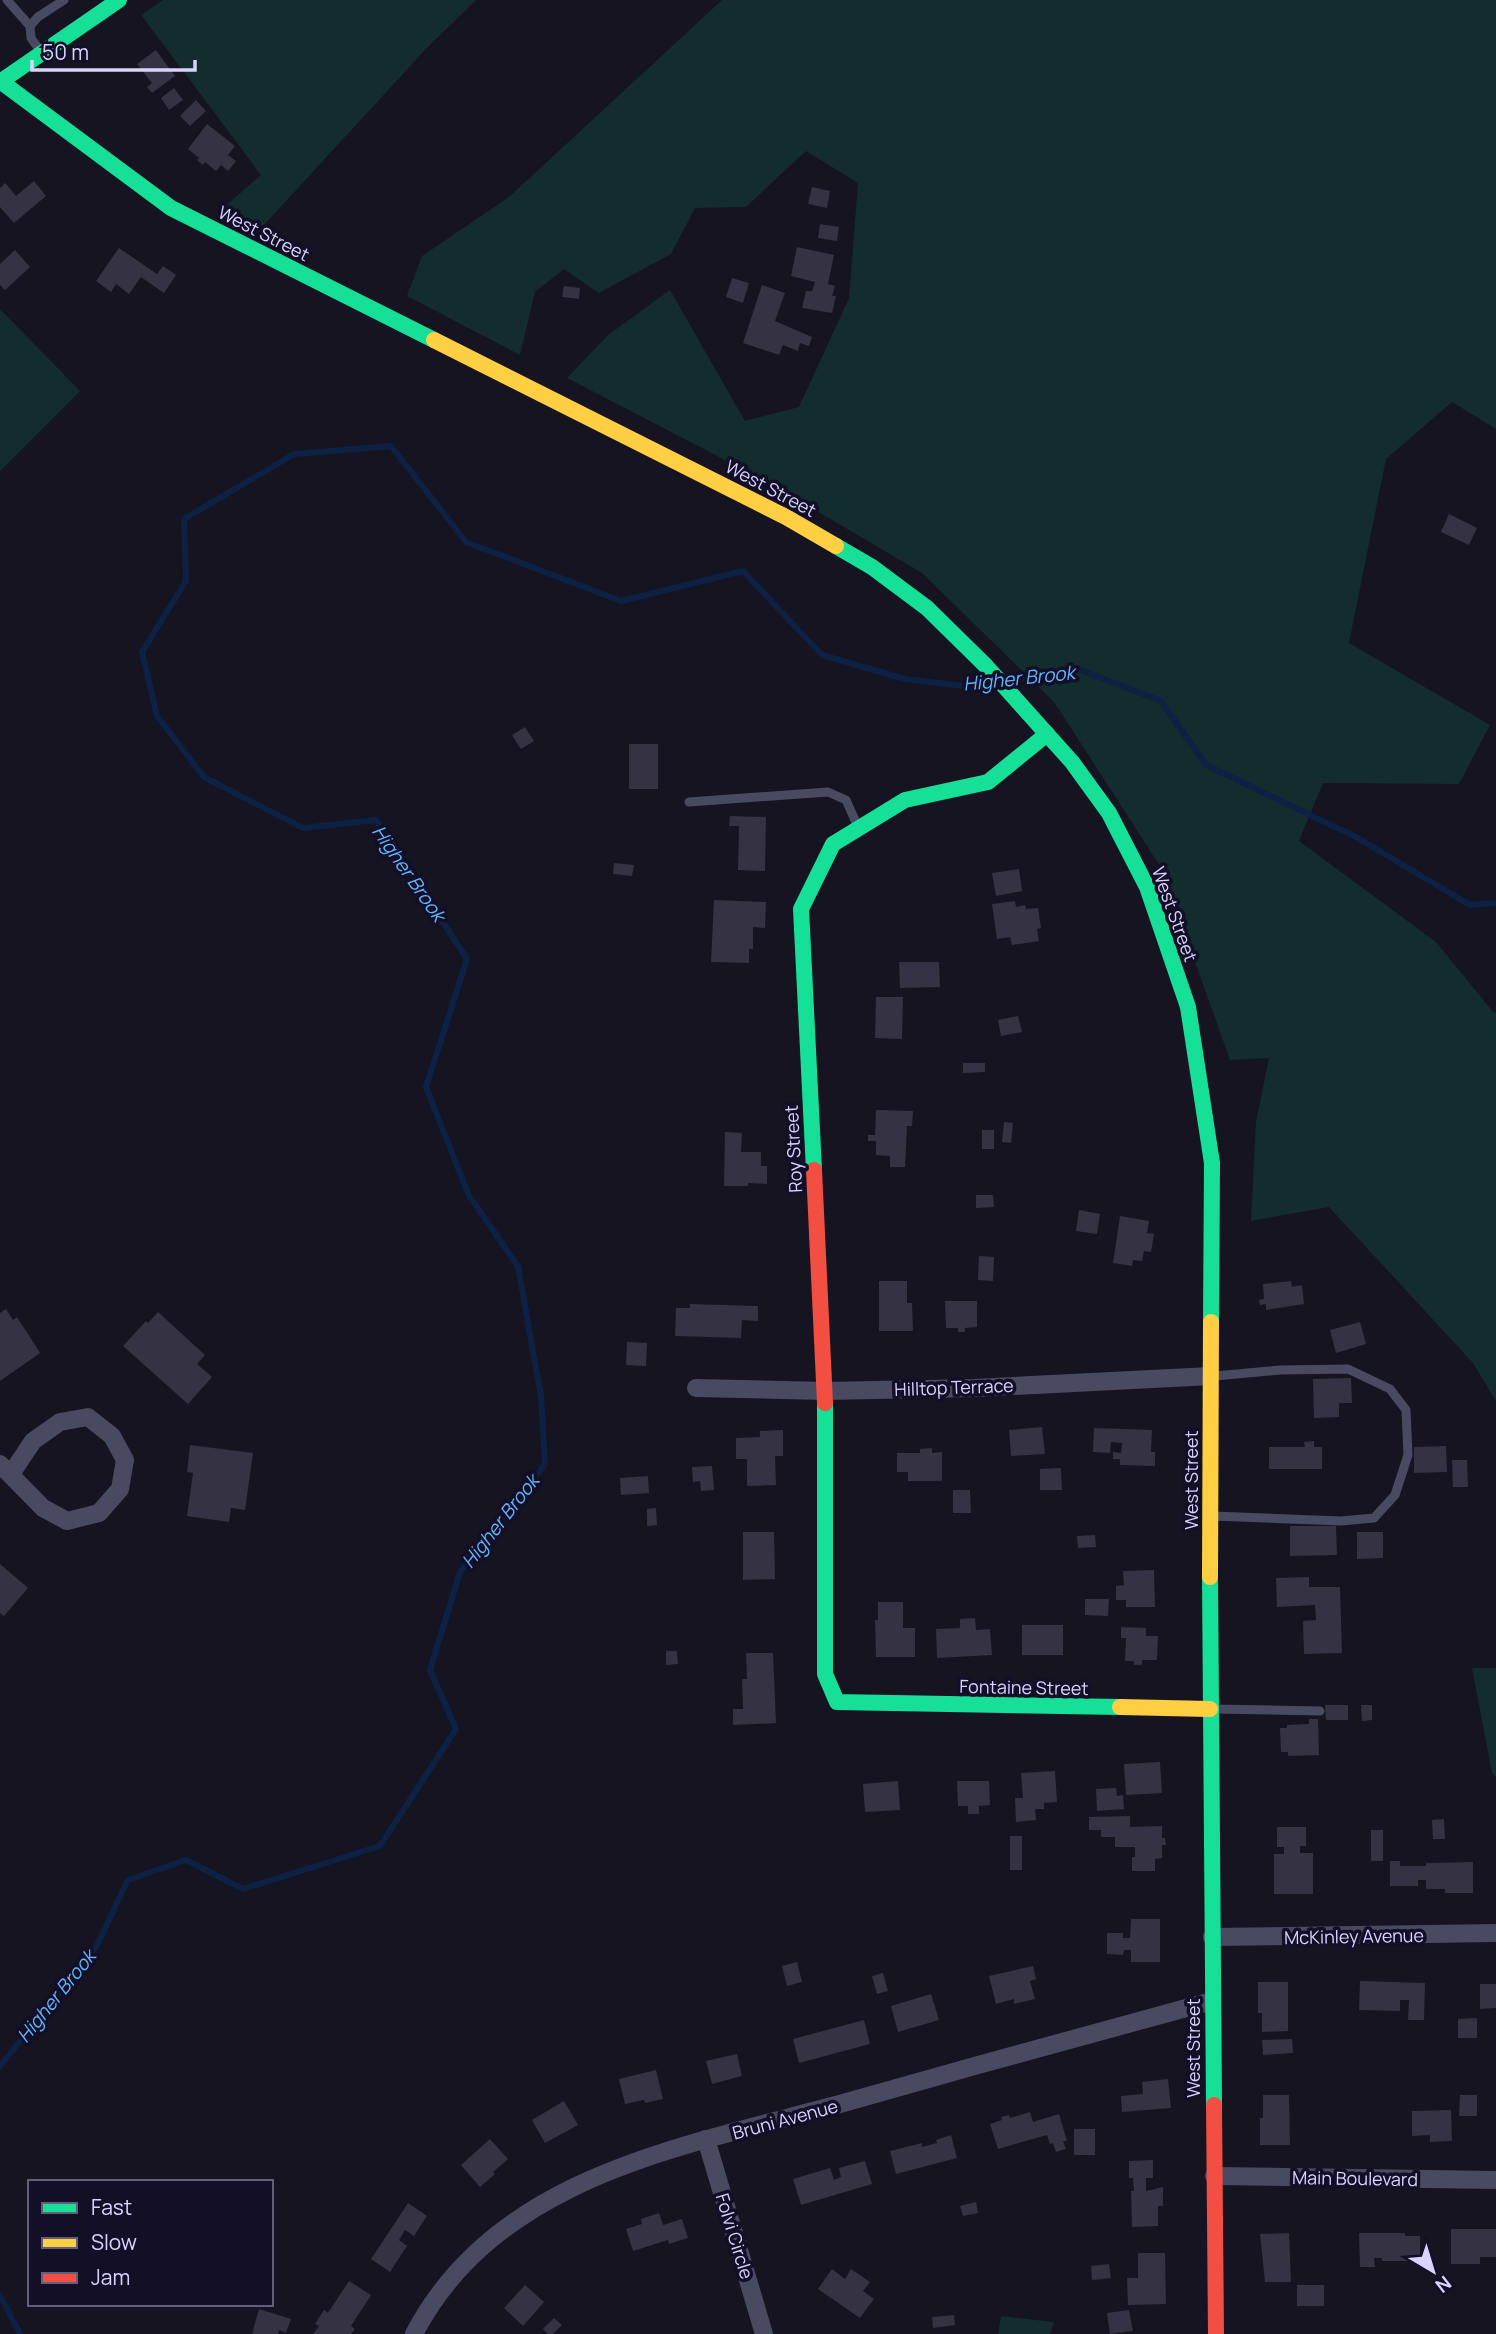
<svg xmlns="http://www.w3.org/2000/svg" width="1496" height="2334" viewBox="0 0 1496 2334" font-family="Manrope,sans-serif">
<style>
.green{fill:#132c2d}
.lines{fill:none;stroke-linecap:round;stroke-linejoin:round}
.stream{stroke:#0d2144;stroke-width:6}
.building{fill:#343243}
.lane{stroke:#4a4962;stroke-width:9}
.street{stroke:#4a4962;stroke-width:18}
.fast{stroke:#16e098;stroke-width:16}
.slow{stroke:#ffcf43;stroke-width:16}
.jam{stroke:#f24e42;stroke-width:16}
.labels{text-anchor:middle;dominant-baseline:central;stroke-width:7;stroke-linejoin:round;paint-order:stroke}
.street-label{font-size:18px;fill:#d9d4ff;stroke:#130f26}
.water-label{font-size:19px;font-style:italic;fill:#62b6ff;stroke:#130f26}
</style>
<rect width="100%" height="100%" fill="#161421"/>
<g class="green">
<polygon points="163,0 476,0 425,50 263,226 222,209 261,175 141,15"/>
<polygon points="722,0 1496,0 1496,429 1452,402 1386,459 1349,643 1490,725 1459,784 1323,783 1299,841 1436,942 1494,1013 1496,1012 1496,1401 1473,1363 1329,1207 1251,1221 1256,1122 1269,1058 1230,1060 1162,869 1054,702 922,573 771,484 567,378 608,335 670,290 745,421 799,407 849,298 858,183 806,151 746,207 695,208 671,254 599,293 564,269 535,292 520,355 407,296 422,256 509,197"/>
<polygon points="0,309 80,391 0,471"/>
<polygon points="1472,1668 1496,1668 1496,1777 1492,1773"/>
<polygon points="1001,2316 1054,2322 1050,2334 998,2334"/>
</g>
<g class="lines">
<g class="stream">
<polyline points="1009,680 1078,669 1161,701 1206,765 1356,837 1470,905 1496,903"/>
<polyline points="0,2066 96,1947 128,1880 186,1860 243,1889 380,1846 456,1729 430,1670 460,1572 545,1464 541,1397 518,1266 469,1196 426,1087 467,959 376,820 303,828 204,777 157,716 142,652 186,581 184,519 294,454 391,446 466,542 621,601 743,571 822,655 905,679 971,687 992,683"/>
<polyline points="0,2295 20,2334"/>
</g>
</g>
<g class="building">
<polygon points="156,50 175,76 152,93 147,87 152,83 137,64"/>
<polygon points="174,88 183,100 169,110 161,98"/>
<polygon points="196,100 206,111 190,126 180,116"/>
<polygon points="207,124 235,146 228,155 236,161 228,171 221,165 216,171 205,162 203,165 197,160 199,158 188,149"/>
<polygon points="34,181 46,196 14,223 0,207 0,188 5,183 16,196"/>
<polygon points="812,187 830,191 827,208 808,204"/>
<polygon points="820,224 839,227 837,241 818,238"/>
<polygon points="797,247 834,255 828,284 835,286 832,296 836,296 832,313 802,308 806,291 812,291 815,282 791,276"/>
<polygon points="119,248 157,274 163,266 176,275 164,293 141,277 129,294 116,284 111,292 96,281"/>
<polygon points="15,250 30,267 5,290 0,285 0,264"/>
<polygon points="732,278 749,283 743,303 726,297"/>
<polygon points="762,285 785,293 775,321 812,337 809,346 800,343 798,351 783,345 779,355 743,343"/>
<polygon points="564,286 580,288 579,299 562,297"/>
<polygon points="1449,514 1477,528 1469,545 1441,532"/>
<polygon points="525,727 534,741 521,749 512,735"/>
<rect x="629" y="744" width="29" height="45"/>
<polygon points="730,816 766,817 765,871 738,870 739,826 729,826"/>
<polygon points="614,863 634,865 632,876 613,874"/>
<polygon points="1019,869 1022,891 996,896 992,873"/>
<polygon points="714,900 766,902 765,928 753,927 753,949 749,949 749,963 711,962"/>
<polygon points="1015,901 1016,907 1025,905 1026,909 1038,908 1041,928 1037,929 1039,941 1012,945 1010,937 997,939 992,904"/>
<polygon points="899,962 939,962 940,987 900,988"/>
<polygon points="876,997 903,997 902,1039 875,1038"/>
<polygon points="1018,1016 1022,1032 1001,1036 998,1020"/>
<polygon points="963,1063 985,1063 985,1072 963,1073"/>
<polygon points="876,1110 913,1111 912,1126 907,1126 905,1167 890,1167 890,1156 876,1155 876,1141 868,1141 868,1135 875,1135"/>
<polygon points="1004,1122 1013,1123 1011,1143 1002,1142"/>
<rect x="982" y="1130" width="12" height="19"/>
<polygon points="725,1132 742,1133 741,1152 761,1152 761,1166 767,1166 767,1184 748,1183 748,1186 724,1186"/>
<polygon points="976,1195 993,1195 994,1207 976,1208"/>
<polygon points="1079,1210 1100,1214 1097,1234 1076,1231"/>
<polygon points="1120,1216 1149,1221 1147,1233 1154,1234 1151,1252 1144,1251 1142,1261 1133,1260 1132,1266 1113,1263"/>
<polygon points="979,1256 994,1257 993,1281 978,1280"/>
<polygon points="879,1281 907,1281 907,1303 912,1303 913,1331 879,1331"/>
<polygon points="1291,1281 1292,1287 1302,1285 1304,1304 1266,1310 1266,1304 1260,1305 1259,1300 1264,1299 1263,1284"/>
<polygon points="945,1301 977,1301 977,1327 965,1328 965,1332 958,1332 958,1328 946,1328"/>
<polygon points="690,1304 758,1306 758,1321 742,1320 741,1338 675,1336 676,1308 690,1308"/>
<polygon points="6,1309 13,1320 17,1317 40,1353 0,1381 0,1313"/>
<polygon points="158,1312 205,1355 197,1364 212,1377 188,1404 123,1346 146,1321 148,1323"/>
<polygon points="1360,1322 1366,1344 1336,1353 1330,1330"/>
<polygon points="627,1342 647,1343 646,1366 626,1365"/>
<polygon points="1351,1378 1352,1403 1339,1403 1339,1417 1314,1418 1313,1379"/>
<polygon points="1042,1427 1045,1454 1011,1456 1009,1430"/>
<polygon points="1094,1428 1152,1430 1151,1452 1155,1452 1155,1466 1120,1465 1120,1459 1113,1459 1113,1452 1121,1453 1122,1443 1111,1442 1110,1453 1093,1452"/>
<polygon points="783,1430 783,1456 775,1456 776,1485 747,1486 747,1459 736,1459 736,1438 760,1437 760,1431"/>
<polygon points="1314,1441 1314,1447 1322,1447 1322,1469 1269,1469 1269,1447 1305,1447 1304,1442"/>
<polygon points="190,1445 253,1453 245,1510 231,1508 229,1522 187,1516 193,1473 187,1472"/>
<polygon points="1446,1446 1447,1472 1414,1473 1414,1447"/>
<polygon points="932,1448 932,1453 942,1452 942,1481 908,1481 908,1472 897,1472 897,1453 920,1453 920,1449"/>
<polygon points="1452,1460 1467,1460 1468,1487 1453,1487"/>
<polygon points="712,1466 714,1490 701,1491 700,1481 693,1482 692,1467"/>
<polygon points="1061,1468 1062,1490 1040,1490 1040,1469"/>
<polygon points="648,1476 649,1493 621,1495 620,1478"/>
<polygon points="953,1490 970,1490 971,1513 953,1513"/>
<polygon points="656,1508 657,1525 647,1526 647,1509"/>
<polygon points="1290,1526 1336,1526 1337,1555 1290,1556"/>
<polygon points="743,1532 774,1532 775,1579 743,1580"/>
<polygon points="1357,1532 1383,1532 1383,1558 1357,1559"/>
<polygon points="1095,1535 1096,1547 1078,1548 1077,1536"/>
<polygon points="0,1564 28,1588 4,1616 0,1613"/>
<polygon points="1154,1570 1155,1607 1126,1607 1126,1600 1116,1600 1116,1586 1124,1585 1123,1571"/>
<polygon points="1309,1577 1309,1587 1340,1587 1342,1653 1304,1654 1303,1621 1316,1620 1315,1605 1277,1607 1276,1578"/>
<polygon points="1085,1599 1109,1599 1108,1616 1085,1615"/>
<polygon points="878,1602 903,1602 903,1628 915,1628 915,1657 876,1657 875,1620 878,1620"/>
<polygon points="975,1618 976,1630 990,1629 992,1655 937,1658 936,1629 960,1628 960,1619"/>
<rect x="1022" y="1625" width="41" height="30"/>
<polygon points="1121,1627 1146,1628 1146,1636 1158,1636 1157,1660 1142,1660 1142,1665 1134,1665 1134,1661 1125,1661 1126,1638 1121,1638"/>
<polygon points="666,1651 677,1651 678,1664 666,1665"/>
<polygon points="746,1653 773,1653 776,1723 733,1725 733,1709 743,1709 742,1679 747,1679"/>
<polygon points="1325,1705 1348,1705 1348,1720 1326,1720"/>
<polygon points="1361,1705 1372,1705 1372,1720 1362,1721"/>
<polygon points="1309,1719 1318,1719 1319,1755 1288,1756 1288,1752 1281,1752 1280,1728 1287,1728 1287,1725 1309,1724"/>
<polygon points="1160,1762 1162,1793 1126,1795 1124,1764"/>
<polygon points="1055,1771 1057,1802 1044,1803 1044,1809 1035,1809 1036,1820 1016,1822 1015,1798 1023,1798 1021,1773"/>
<polygon points="898,1781 900,1810 865,1812 863,1784"/>
<polygon points="957,1781 989,1781 990,1805 979,1806 979,1814 968,1814 968,1806 958,1806"/>
<polygon points="1116,1788 1117,1796 1123,1795 1124,1809 1097,1811 1096,1789"/>
<polygon points="1130,1816 1130,1827 1162,1826 1162,1838 1165,1838 1166,1845 1162,1845 1162,1858 1155,1859 1155,1871 1132,1871 1132,1857 1135,1857 1135,1847 1115,1847 1115,1837 1101,1837 1101,1830 1089,1830 1089,1817"/>
<polygon points="1444,1819 1445,1839 1433,1839 1432,1820"/>
<polygon points="1277,1827 1306,1827 1306,1846 1300,1846 1300,1853 1313,1853 1313,1894 1274,1894 1274,1854 1284,1854 1284,1847 1277,1847"/>
<rect x="1371" y="1830" width="12" height="31"/>
<rect x="1010" y="1836" width="12" height="34"/>
<polygon points="1390,1861 1400,1861 1400,1866 1426,1866 1426,1863 1473,1862 1473,1893 1445,1893 1445,1889 1426,1889 1426,1880 1418,1880 1418,1886 1390,1886"/>
<polygon points="1131,1919 1160,1919 1160,1962 1131,1962 1131,1950 1124,1950 1123,1955 1107,1954 1107,1933 1123,1933 1123,1938 1130,1938"/>
<polygon points="797,1962 802,1982 787,1986 782,1966"/>
<polygon points="1033,1966 1036,1979 1030,1981 1035,1999 1014,2004 1014,1999 996,2004 989,1976"/>
<polygon points="883,1973 888,1991 877,1994 872,1976"/>
<polygon points="1360,1981 1425,1983 1424,2020 1408,2020 1409,2000 1400,2000 1400,2011 1359,2010"/>
<polygon points="1258,1982 1288,1982 1288,2031 1262,2032 1262,2013 1258,2013"/>
<polygon points="1480,1984 1496,1984 1496,2008 1480,2009"/>
<polygon points="931,1994 939,2020 898,2032 891,2006"/>
<polygon points="1477,2018 1477,2038 1458,2038 1458,2019"/>
<polygon points="864,2020 870,2044 799,2063 793,2039"/>
<polygon points="1292,2039 1293,2053 1263,2055 1262,2040"/>
<polygon points="737,2054 742,2076 712,2084 706,2061"/>
<polygon points="656,2070 663,2099 645,2103 644,2100 625,2104 619,2079"/>
<polygon points="1168,2079 1171,2108 1122,2112 1121,2096 1143,2094 1142,2082"/>
<polygon points="1263,2095 1289,2095 1290,2145 1260,2145 1260,2118 1263,2118"/>
<polygon points="1460,2095 1477,2095 1477,2116 1459,2116"/>
<polygon points="564,2101 578,2125 545,2143 532,2120"/>
<polygon points="1451,2110 1452,2141 1430,2142 1430,2135 1412,2136 1412,2111"/>
<polygon points="1030,2112 1033,2122 1059,2114 1067,2141 1063,2141 1066,2149 1056,2152 1053,2143 1050,2144 1047,2135 998,2149 990,2124 1002,2120 1001,2117 1009,2115 1010,2118"/>
<rect x="1074" y="2129" width="21" height="26"/>
<polygon points="951,2135 957,2158 896,2174 890,2151 922,2143 922,2147 937,2143 936,2140"/>
<polygon points="490,2139 508,2159 493,2172 495,2174 480,2187 461,2165"/>
<polygon points="1153,2160 1153,2178 1146,2178 1146,2191 1163,2187 1163,2206 1158,2206 1158,2226 1132,2227 1131,2191 1134,2191 1133,2178 1129,2178 1129,2161"/>
<polygon points="865,2161 872,2184 801,2205 793,2179 830,2168 834,2180 841,2177 839,2168"/>
<polygon points="976,2202 978,2213 963,2216 960,2206"/>
<polygon points="408,2203 427,2216 414,2236 405,2230 399,2240 407,2246 390,2272 371,2259"/>
<polygon points="659,2213 663,2225 682,2219 688,2238 669,2244 668,2240 633,2251 626,2229 642,2224 641,2219"/>
<polygon points="1451,2229 1496,2229 1496,2257 1480,2257 1480,2264 1451,2264"/>
<polygon points="1289,2233 1291,2282 1265,2282 1260,2234"/>
<polygon points="1359,2233 1405,2233 1405,2236 1420,2236 1420,2261 1382,2261 1382,2258 1374,2258 1375,2267 1360,2267"/>
<polygon points="1138,2253 1165,2253 1166,2304 1128,2305 1127,2278 1138,2278"/>
<polygon points="1109,2264 1111,2278 1092,2280 1091,2266"/>
<polygon points="832,2269 845,2279 851,2269 870,2282 863,2291 874,2299 860,2318 818,2289"/>
<polygon points="349,2281 371,2295 351,2326 355,2329 351,2334 313,2334 319,2326 315,2324 324,2310 328,2313"/>
<polygon points="525,2285 544,2302 523,2326 504,2308"/>
<rect x="1297" y="2285" width="27" height="21"/>
<polygon points="259,2309 291,2319 286,2333 279,2330 278,2334 252,2334"/>
<polygon points="1129,2310 1133,2331 1110,2334 1107,2313"/>
<polygon points="954,2315 955,2325 933,2328 932,2317"/>
<polygon points="554,2318 562,2325 553,2334 548,2334 543,2329"/>
</g>
<g class="lines">
<g class="lane">
<polyline points="7,0 30,26"/>
<polyline points="41,52 31,38 30,26 38,17 64,0"/>
<polyline points="689,802 828,792 846,800 858,827"/>
<polyline points="1212,1516 1341,1521 1374,1518 1395,1495 1408,1455 1406,1410 1390,1389 1348,1369 1280,1370 1215,1376"/>
<polyline points="1212,1709 1320,1711"/>
</g>
<g class="street">
<polyline points="696,1388 825,1391 974,1388 1211,1376"/>
<polyline points="0,1464 43,1508 67,1521 99,1513 120,1489 125,1460 112,1436 88,1417 60,1422 33,1441 11,1474"/>
<polyline points="1212,1937 1496,1933"/>
<polyline points="706,2139 764,2334"/>
<polyline points="1214,2176 1496,2180"/>
<path d="M 414,2334 C 499,2171 695,2145 854,2100 C 973,2066 1093,2033 1212,2001"/>
</g>
<g class="fast">
<polyline points="0,81 171,208 434,340"/>
<polyline points="0,82 119,0"/>
<polyline points="836,546 872,567 927,608 986,666 1072,762 1109,813 1147,887 1188,1007 1212,1163 1211,1322"/>
<polyline points="814,1170 801,909 833,844 905,800 988,782 1047,734"/>
<polyline points="825,1403 825,1674 837,1702 1120,1707"/>
<polyline points="1210,1577 1214,2105"/>
</g>
<g class="slow">
<polyline points="434,340 786,517 836,546"/>
<polyline points="1210,1577 1211,1322"/>
<polyline points="1120,1707 1210,1709"/>
</g>
<g class="jam">
<polyline points="814,1170 825,1403"/>
<polyline points="1214,2105 1216,2334"/>
</g>
</g>
<g class="labels">
<g class="street-label">
<text transform="translate(264 233) rotate(27)">West Street</text>
<text transform="translate(771 488) rotate(28)">West Street</text>
<text transform="translate(1175 914) rotate(70)">West Street</text>
<text transform="translate(793 1149) rotate(-93)">Roy Street</text>
<text transform="translate(954 1387) rotate(-2)">Hilltop Terrace</text>
<text transform="translate(1191 1480) rotate(-90)">West Street</text>
<text transform="translate(1024 1687) rotate(1)">Fontaine Street</text>
<text transform="translate(1354 1936) rotate(-1)">McKinley Avenue</text>
<text transform="translate(1193 2048) rotate(-90)">West Street</text>
<text transform="translate(785 2119) rotate(-15)">Bruni Avenue</text>
<text transform="translate(1355 2178) rotate(1)">Main Boulevard</text>
<text transform="translate(735 2236) rotate(73)">Folvi Circle</text>
</g>
<g class="water-label">
<text transform="translate(1019 678) rotate(-6)">Higher Brook</text>
<text transform="translate(409 873) rotate(55)">Higher Brook</text>
<text transform="translate(500 1521) rotate(-52)">Higher Brook</text>
<text transform="translate(56 1996) rotate(-51)">Higher Brook</text>
</g>
</g>
<rect x="28" y="2180" width="245" height="126" fill="#130f26" stroke="#625e7d" stroke-width="2"/>
<rect x="42" y="2203" width="35" height="10" fill="#16e098" stroke="#625e7d" stroke-width="2"/>
<text x="91" y="2215" font-size="21" fill="#d9d4ff">Fast</text>
<rect x="42" y="2238" width="35" height="10" fill="#ffcf43" stroke="#625e7d" stroke-width="2"/>
<text x="91" y="2250" font-size="21" fill="#d9d4ff">Slow</text>
<rect x="42" y="2273" width="35" height="10" fill="#f24e42" stroke="#625e7d" stroke-width="2"/>
<text x="91" y="2285" font-size="21" fill="#d9d4ff">Jam</text>
<g transform="translate(1433 2271) rotate(142)" stroke="#130f26" stroke-width="5" paint-order="stroke">
<path d="M0-5L12 26L0 18L-12 26Z" fill="#d9d4ff"/>
<text y="-10" font-size="19" font-weight="bold" text-anchor="middle" fill="#d9d4ff">N</text>
</g>
<path d="M32 60v10h163v-10" fill="none" stroke="#d9d4ff" stroke-width="3.5"/>
<text x="42" y="60" font-size="21" fill="#d9d4ff" stroke="#130f26" stroke-width="5" paint-order="stroke">50 m</text>
</svg>
